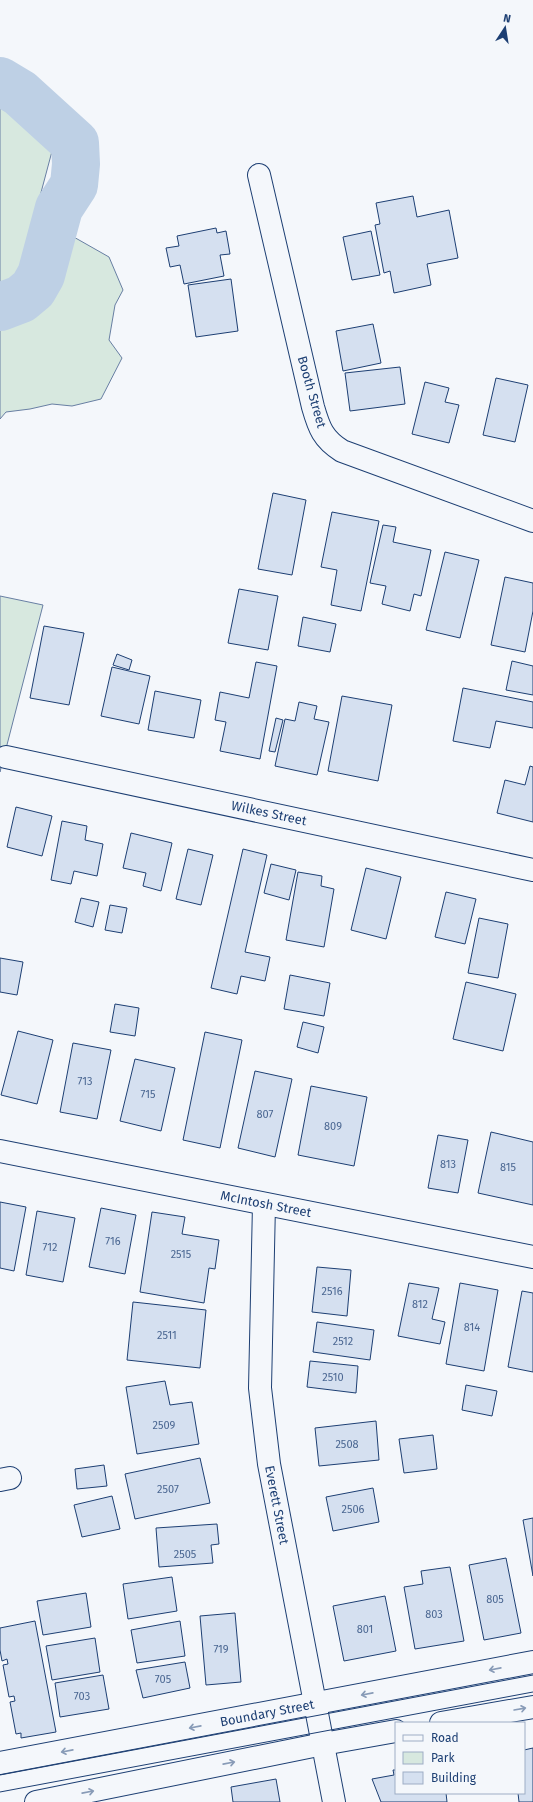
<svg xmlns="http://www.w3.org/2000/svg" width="533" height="1802" viewBox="0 0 533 1802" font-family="'Fira Sans',sans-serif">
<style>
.green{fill:#d7e8df;stroke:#687fa3}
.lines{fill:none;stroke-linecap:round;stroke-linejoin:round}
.river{stroke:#bed0e5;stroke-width:48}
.building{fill:#d5e0f0;stroke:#1d3f73}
.street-casing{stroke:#1d3f73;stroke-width:24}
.secondary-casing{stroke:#1d3f73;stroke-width:24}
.street{stroke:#f4f7fb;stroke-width:22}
.secondary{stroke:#f4f7fb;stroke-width:22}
.tram{stroke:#1d3f73;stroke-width:1}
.oneway{stroke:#889bb7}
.labels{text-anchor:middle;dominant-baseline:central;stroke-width:3;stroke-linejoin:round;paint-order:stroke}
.number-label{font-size:11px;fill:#4b6792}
.street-label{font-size:13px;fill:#1d3f73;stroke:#f4f7fb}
</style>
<rect width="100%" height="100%" fill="#f4f7fb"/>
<g class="green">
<polygon points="0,99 55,140 35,215 109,257 123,290 115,305 109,340 122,358 101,399 72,406 52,404 30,409 6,412 0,419"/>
<polygon points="0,596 43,605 0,772"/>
</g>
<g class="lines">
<polyline class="river" points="0,81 20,93 75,143 76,164 74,185 59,208 41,275 33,289 21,299 0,307"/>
</g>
<g class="building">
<polygon points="413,196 417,217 449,210 458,258 427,264 431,285 394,293 390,271 384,273 375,225 380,224 376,203"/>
<polygon points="216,228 217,233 226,231 230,254 220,255 224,276 184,284 180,265 170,267 166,248 179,246 177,236"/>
<polygon points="371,231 380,275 352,280 343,237"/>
<polygon points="231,279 238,331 196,337 188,285"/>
<polygon points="373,324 381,363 343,371 336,331"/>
<polygon points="400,367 405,404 350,411 345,373"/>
<polygon points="496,378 528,385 515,442 483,435"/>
<polygon points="425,382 449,388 445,402 459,405 449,443 412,434"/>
<polygon points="273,493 306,500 292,575 258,569"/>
<polygon points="332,512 379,521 361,611 331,605 337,570 321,567"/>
<polygon points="383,525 396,527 393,542 431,550 421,596 414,594 410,611 382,604 386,586 370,583"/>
<polygon points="445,552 479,560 460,638 426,630"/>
<polygon points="505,577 533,583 533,611 525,652 491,645"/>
<polygon points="239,589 278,596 268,650 228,643"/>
<polygon points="303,617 336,624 330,652 298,646"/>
<polygon points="44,626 84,633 69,705 30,698"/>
<polygon points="117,654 132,660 129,670 113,665"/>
<polygon points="512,661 533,666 533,695 506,690"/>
<polygon points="256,662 277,666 260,759 220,751 226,722 215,720 220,692 249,698"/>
<polygon points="112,667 150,676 139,724 101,716"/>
<polygon points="463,688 533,702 533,728 496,721 490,748 453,741"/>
<polygon points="155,691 201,700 194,738 148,730"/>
<polygon points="342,696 392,705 378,781 328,771"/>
<polygon points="299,702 317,706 314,719 329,722 317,775 275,766 285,719 295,721"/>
<polygon points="276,718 283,720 275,752 269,751"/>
<polygon points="530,766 533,767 533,822 497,813 505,780 525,785"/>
<polygon points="16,807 52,816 42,856 7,847"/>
<polygon points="62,821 87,826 85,840 103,844 97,876 74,871 71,884 51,880"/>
<polygon points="131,833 172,843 161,891 143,886 146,873 123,868"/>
<polygon points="188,849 213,855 201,905 176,899"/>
<polygon points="243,849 267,855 245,952 270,957 265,981 241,976 237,994 211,988"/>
<polygon points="271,864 296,870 289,900 264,893"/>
<polygon points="366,868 401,877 386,939 351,930"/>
<polygon points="298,872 322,876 321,886 334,889 324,947 286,940"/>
<polygon points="446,892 476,899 465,944 435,937"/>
<polygon points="81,898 99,902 93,927 75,922"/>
<polygon points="110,905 127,908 122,933 105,930"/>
<polygon points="479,918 508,924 498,978 468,973"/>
<polygon points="0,958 23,962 17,995 0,992"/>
<polygon points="290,975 330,983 324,1016 284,1009"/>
<polygon points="466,982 516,994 503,1051 453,1039"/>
<polygon points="115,1004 139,1008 135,1036 110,1032"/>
<polygon points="303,1022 324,1027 318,1053 297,1047"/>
<polygon points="18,1031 53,1040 37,1104 1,1095"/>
<polygon points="205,1032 242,1040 220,1148 183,1140"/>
<polygon points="73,1043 111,1050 97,1119 60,1112"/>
<polygon points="135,1059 175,1068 161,1131 120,1121"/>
<polygon points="255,1071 292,1079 275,1157 238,1148"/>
<polygon points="311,1086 367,1097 354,1166 298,1155"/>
<polygon points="491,1132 533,1142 533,1205 478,1193"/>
<polygon points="438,1135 468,1140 458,1193 428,1188"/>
<polygon points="0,1202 26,1207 14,1271 0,1268"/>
<polygon points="101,1208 136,1215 125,1274 89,1267"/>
<polygon points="37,1211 75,1218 63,1282 26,1275"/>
<polygon points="152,1212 185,1217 182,1234 219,1240 215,1269 209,1268 204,1303 140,1292"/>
<polygon points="317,1267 351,1270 347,1316 312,1312"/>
<polygon points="409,1283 439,1288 432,1319 445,1322 440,1344 398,1336"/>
<polygon points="460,1283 498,1290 484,1371 446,1364"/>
<polygon points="522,1291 533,1293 533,1372 508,1367"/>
<polygon points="133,1302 206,1310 200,1368 127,1360"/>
<polygon points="317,1322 374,1330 370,1360 313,1352"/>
<polygon points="310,1361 358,1366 356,1393 307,1387"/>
<polygon points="165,1381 170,1405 192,1402 199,1444 137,1454 126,1387"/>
<polygon points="466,1385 497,1391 492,1416 462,1410"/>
<polygon points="376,1421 379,1460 319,1466 315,1428"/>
<polygon points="433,1435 437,1469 404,1473 399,1439"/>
<polygon points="200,1458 210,1503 135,1519 125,1474"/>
<polygon points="104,1465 107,1486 77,1489 75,1469"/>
<polygon points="373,1488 379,1522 333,1531 326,1497"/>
<polygon points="112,1496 120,1529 82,1537 74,1505"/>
<polygon points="533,1518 533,1576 523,1520"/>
<polygon points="217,1524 219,1544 211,1545 213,1563 159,1567 156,1528"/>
<polygon points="506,1558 521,1633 484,1640 469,1565"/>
<polygon points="450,1567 464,1641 415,1649 404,1587 423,1584 421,1571"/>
<polygon points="172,1577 177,1611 128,1619 123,1584"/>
<polygon points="86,1593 91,1627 43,1635 37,1601"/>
<polygon points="385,1596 396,1651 344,1661 333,1606"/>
<polygon points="235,1613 241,1682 206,1685 200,1616"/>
<polygon points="35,1621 56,1732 21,1738 21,1733 16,1734 10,1702 15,1701 14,1696 9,1697 3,1665 8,1664 7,1659 2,1661 0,1650 0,1628"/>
<polygon points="180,1621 185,1656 137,1663 131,1630"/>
<polygon points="95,1638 100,1672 52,1680 46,1646"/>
<polygon points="185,1662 190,1688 143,1698 136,1670"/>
<polygon points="103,1675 109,1709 60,1717 55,1683"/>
<polygon points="533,1748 533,1802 519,1802 518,1793 524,1793 524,1750"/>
<polygon points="393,1770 396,1770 396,1793 446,1793 447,1802 381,1802 372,1779 394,1775"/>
<polygon points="276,1779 280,1802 233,1802 231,1787"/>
</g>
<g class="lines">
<defs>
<g id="street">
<path d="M 259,175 L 313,407 C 319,428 323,439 342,451 L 533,521"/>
<polyline points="6,757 533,870"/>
<polyline points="0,1151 533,1257"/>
<polyline points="264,1204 260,1388 269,1464 334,1802"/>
<polyline points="0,1480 10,1478"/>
</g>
<g id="secondary">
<polyline points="441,1723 533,1707"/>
<polyline points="0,1763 533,1662"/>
<polyline points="36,1802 323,1744 396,1731"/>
</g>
</defs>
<use href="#street" class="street-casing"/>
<use href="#secondary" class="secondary-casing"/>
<use href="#street" class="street"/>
<use href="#secondary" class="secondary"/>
<g class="tram">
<polyline points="0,1775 533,1675"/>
<polyline points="0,1792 533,1692"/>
</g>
</g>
<defs><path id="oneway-shaft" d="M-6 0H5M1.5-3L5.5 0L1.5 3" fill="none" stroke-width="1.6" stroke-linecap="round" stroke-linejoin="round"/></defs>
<g class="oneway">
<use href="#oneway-shaft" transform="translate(495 1669) rotate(169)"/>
<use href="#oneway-shaft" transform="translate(367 1694) rotate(169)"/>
<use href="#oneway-shaft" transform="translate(520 1709) rotate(-10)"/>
<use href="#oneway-shaft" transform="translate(195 1727) rotate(169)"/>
<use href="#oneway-shaft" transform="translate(67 1751) rotate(169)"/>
<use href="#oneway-shaft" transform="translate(229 1763) rotate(-11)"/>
<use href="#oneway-shaft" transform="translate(88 1792) rotate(-11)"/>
</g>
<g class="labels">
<g class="number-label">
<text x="85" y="1081">713</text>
<text x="148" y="1094">715</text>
<text x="265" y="1114">807</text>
<text x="333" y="1126">809</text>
<text x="448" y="1164">813</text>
<text x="508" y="1167">815</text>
<text x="113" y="1241">716</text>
<text x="50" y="1247">712</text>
<text x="181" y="1254">2515</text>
<text x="332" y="1291">2516</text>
<text x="420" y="1304">812</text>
<text x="472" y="1327">814</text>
<text x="167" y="1335">2511</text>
<text x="343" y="1341">2512</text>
<text x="333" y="1377">2510</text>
<text x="164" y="1425">2509</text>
<text x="347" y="1444">2508</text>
<text x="168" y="1489">2507</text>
<text x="353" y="1509">2506</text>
<text x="185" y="1554">2505</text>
<text x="495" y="1599">805</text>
<text x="434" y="1614">803</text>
<text x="365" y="1629">801</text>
<text x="221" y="1649">719</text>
<text x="163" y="1679">705</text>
<text x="82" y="1696">703</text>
</g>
<g class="street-label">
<text transform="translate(312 392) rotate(74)">Booth Street</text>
<text transform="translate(269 813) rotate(12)">Wilkes Street</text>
<text transform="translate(266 1204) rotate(11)">McIntosh Street</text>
<text transform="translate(277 1505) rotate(79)">Everett Street</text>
<text transform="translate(267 1713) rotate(-11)">Boundary Street</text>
</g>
</g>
<rect x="395" y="1722" width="130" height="72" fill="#f4f7fb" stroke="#9eadc5"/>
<rect x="403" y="1735" width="20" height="6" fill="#f4f7fb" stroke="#9eadc5"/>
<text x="431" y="1742" font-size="12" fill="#1d3f73">Road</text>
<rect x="403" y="1752" width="20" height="12" fill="#d7e8df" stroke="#9eadc5"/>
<text x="431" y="1762" font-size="12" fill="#1d3f73">Park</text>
<rect x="403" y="1772" width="20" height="12" fill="#d5e0f0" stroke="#9eadc5"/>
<text x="431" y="1782" font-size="12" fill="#1d3f73">Building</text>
<g transform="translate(505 28) rotate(12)" stroke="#f4f7fb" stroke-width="3" paint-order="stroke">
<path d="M0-3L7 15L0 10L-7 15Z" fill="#1d3f73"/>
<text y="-6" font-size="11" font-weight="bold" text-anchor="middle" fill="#1d3f73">N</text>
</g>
</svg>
